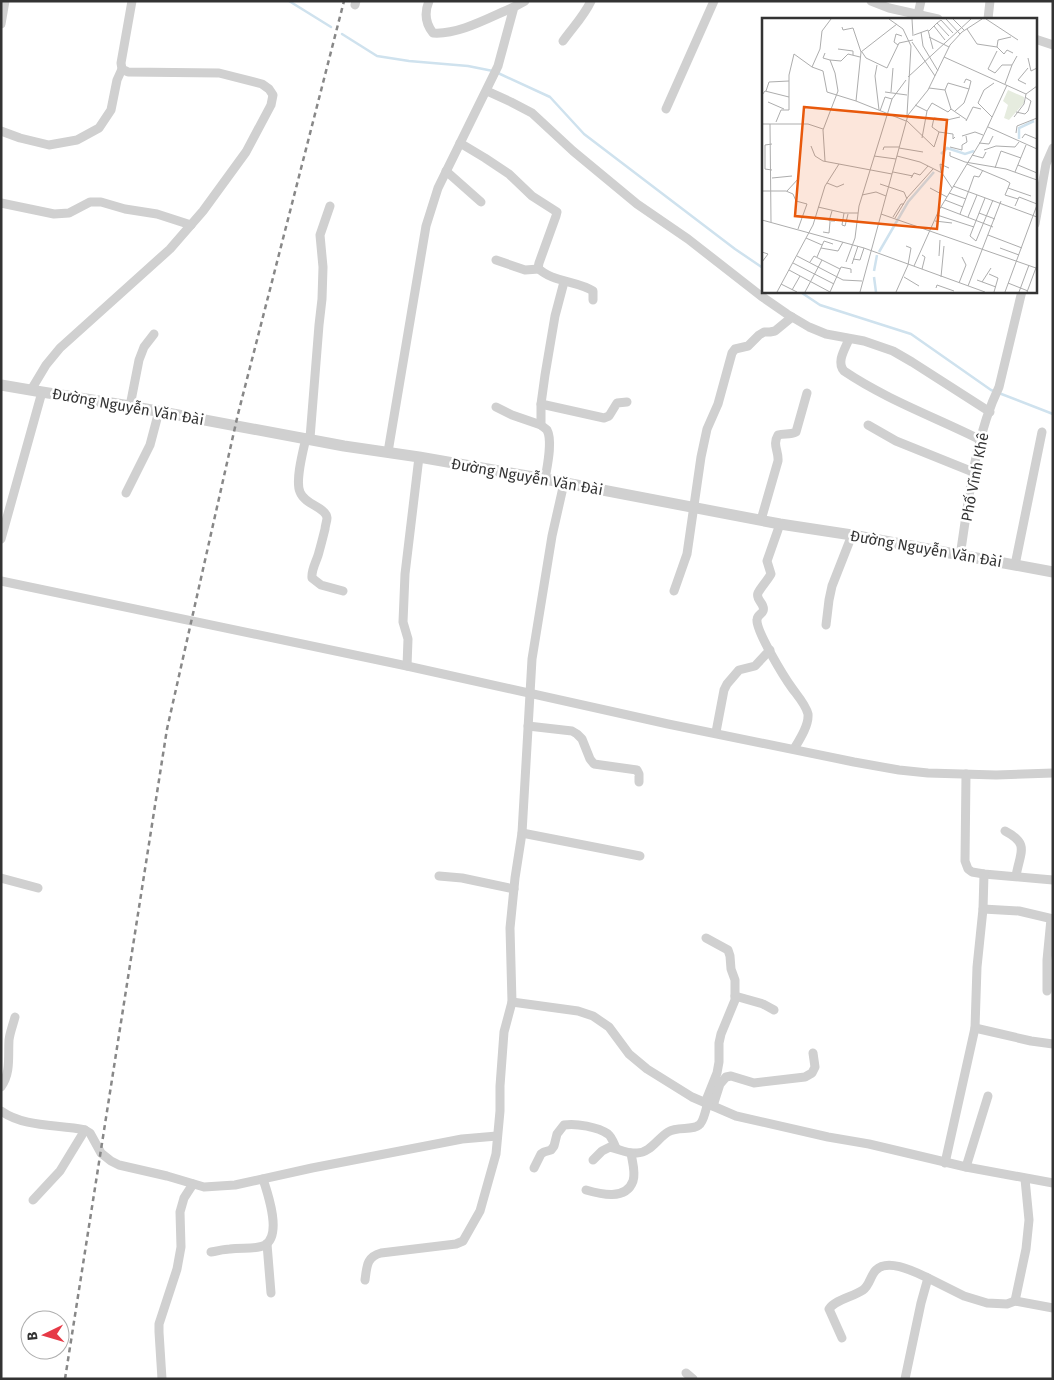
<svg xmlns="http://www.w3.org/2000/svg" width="1054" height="1380" viewBox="0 0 1054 1380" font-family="'Fira Sans',sans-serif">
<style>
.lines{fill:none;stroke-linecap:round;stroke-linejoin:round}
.stream{stroke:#cfe2ee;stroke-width:2.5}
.minor{stroke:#d0d0d0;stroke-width:9}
.tertiary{stroke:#d0d0d0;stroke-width:11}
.rail{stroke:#888;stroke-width:2.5;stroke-dasharray:5 4;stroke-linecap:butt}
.labels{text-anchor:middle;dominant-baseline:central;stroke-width:5;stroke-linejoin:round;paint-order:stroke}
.street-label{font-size:15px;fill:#333;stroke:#fff}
.inset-river{fill:none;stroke:#cfe2ee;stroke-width:2.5}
.inset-road{fill:none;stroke:#adadad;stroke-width:1}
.view{fill:#e8590c;fill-opacity:0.15;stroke:#e8590c;stroke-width:2.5}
.inset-edge{fill:none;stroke:#333;stroke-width:2.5}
</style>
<rect width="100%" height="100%" fill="#fff"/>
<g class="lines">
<g class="stream">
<polyline points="289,1 331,27"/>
<polyline points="342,34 377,56 409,61 468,66 493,71"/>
<polyline points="498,73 550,97 584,134 735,249 763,268"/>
<polyline points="799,291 820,305 911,334 991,390 1053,414"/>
</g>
<g class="minor">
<path d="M 429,1 C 424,13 425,23 433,33 C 459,35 490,17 514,7"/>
<polyline points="871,1 889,8 938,19"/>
<polyline points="355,5 356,1"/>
<polyline points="918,14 921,1"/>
<polyline points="988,19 990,1"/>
<polyline points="1,24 5,1"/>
<polyline points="1035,39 1053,45"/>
<path d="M 563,41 C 573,27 584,16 591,1"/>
<polyline points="487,91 511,102 532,113 573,151 637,204 688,239 761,296 787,314 809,327 826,334 864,341 893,351 912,362 990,412"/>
<polyline points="666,109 714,1"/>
<polyline points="1,131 20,138 49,145 77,140 99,128 111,110 117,80 122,69"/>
<path d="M 460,143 L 485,158 L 509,174 L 532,196 L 557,212 L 556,216 L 539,263 L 538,268 C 551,282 579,281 593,291 L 593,300"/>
<polyline points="446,171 481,202"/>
<polyline points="1,203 54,214 69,213 90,202 101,202 125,209 157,214 191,225"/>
<polyline points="1035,224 1046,164 1053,148"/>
<polyline points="496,260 525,270 539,269"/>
<path d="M 849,339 C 845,349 836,362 844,371 C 887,400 935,417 981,440"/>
<polyline points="31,390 46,365 60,348 170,249 203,211 246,152 271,105 273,95 269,89 262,84 219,73 128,72 122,69 121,63 132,1"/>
<polyline points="541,404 604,418 609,416 617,403 627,402"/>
<polyline points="130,406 139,360 144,347 154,334"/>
<polyline points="496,407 512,415 541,425"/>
<polyline points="868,425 896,441 973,472"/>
<path d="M 306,438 C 303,451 295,481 300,492 C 305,505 326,507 327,518 C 327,521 325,526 325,529 C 323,537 321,545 319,552 C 317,561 311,569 312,578 L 321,585 L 343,591"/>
<polyline points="310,438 319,325 322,299 323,267 320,235 330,206"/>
<polyline points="388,452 426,226 438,188 498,66 514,7 525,1"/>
<path d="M 545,479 C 547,467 553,441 547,430 C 545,428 543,427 541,425 L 541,404 L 545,375 L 555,316 L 564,282"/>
<polyline points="126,493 150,445 159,411"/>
<path d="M 761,520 L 778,461 C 779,451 772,445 778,435 C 784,433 790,435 796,432 L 807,393"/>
<path d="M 780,524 L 767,561 L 771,574 C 767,581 761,587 758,593 C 755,600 766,604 763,611 C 762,614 757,615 757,620 C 756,631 784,677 792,688 C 797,695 806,705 808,714 C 809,725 800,739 794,749"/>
<polyline points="1,539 42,392"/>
<path d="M 960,556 C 969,499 974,439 999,387 L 1022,291"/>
<polyline points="1015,565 1042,432"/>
<polyline points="1,581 407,666 668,724 854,762 899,770 928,773 996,775 1053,773"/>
<polyline points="674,591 687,554 701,457 707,429 718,404 732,353 735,349 748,346 759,335 764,332 770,332 775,331 792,317"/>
<polyline points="826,625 829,600 832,586 852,535"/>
<polyline points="407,666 408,639 403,622 405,574 419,457"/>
<polyline points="528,726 572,731 577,734 582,739 590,759 594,764 637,770 639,774 639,782"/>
<polyline points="716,732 724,690 727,684 739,670 755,666 770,650"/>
<polyline points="966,774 965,861 968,869 972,872 984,874 1053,880"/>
<path d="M 1005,831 C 1030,844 1020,852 1016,876"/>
<polyline points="522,833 640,856"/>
<polyline points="439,876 462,878 514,889"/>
<polyline points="1,878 38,888"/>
<polyline points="983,909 1019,911 1053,919"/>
<polyline points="1047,991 1047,960 1051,919"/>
<polyline points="735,996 763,1004 774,1010"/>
<polyline points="512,1002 578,1011 593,1016 609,1027 629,1054 647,1069 692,1097 736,1116 828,1137 869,1144 966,1167 1053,1183"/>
<polyline points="975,1028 1031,1041 1053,1044"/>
<path d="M 1,1087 C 11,1073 8,1057 9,1040 C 10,1032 13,1025 15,1017"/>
<polyline points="705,1103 717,1073 719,1062 719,1043 721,1034 735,1000 735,980 731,969 730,956 728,950 706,938"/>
<polyline points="713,1106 720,1084 726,1077 731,1076 754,1083 805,1077 812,1073 815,1067 813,1053"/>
<path d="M 1,1111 C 25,1128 58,1124 85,1130 L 90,1133 L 101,1153 L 111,1161 L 119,1165 L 167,1176 L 204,1187 L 235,1185 L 312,1168 L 462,1139 L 497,1136"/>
<path d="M 593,1160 L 602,1151 L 610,1147 C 619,1149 628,1154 637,1153 C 650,1153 658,1138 668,1132 C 678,1126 692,1131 699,1125 C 704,1122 705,1110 708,1104"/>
<polyline points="945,1163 975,1028 977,967 983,909 984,874"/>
<polyline points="966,1167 988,1096"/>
<path d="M 534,1168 L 541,1154 L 544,1152 L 551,1150 L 554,1146 L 557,1134 L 564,1125 C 576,1123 598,1127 608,1134 C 612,1137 614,1144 616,1148"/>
<path d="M 586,1190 C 600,1194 626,1201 633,1181 C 636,1173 632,1161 631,1153"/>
<polyline points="33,1200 60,1171 85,1130"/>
<polyline points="267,1244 271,1293"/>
<path d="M 211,1252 C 218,1251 224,1249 230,1249 C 241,1247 256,1250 265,1245 C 282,1235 268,1194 263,1179"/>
<path d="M 365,1280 C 367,1267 366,1257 381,1253 L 456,1244 L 463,1241 L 480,1211 L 496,1154 L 500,1111 L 500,1086 L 504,1032 L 512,1002 L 510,928 L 515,878 L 522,833 L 532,659 L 552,536 L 564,483"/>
<polyline points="1015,1301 1026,1249 1029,1220 1025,1179"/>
<path d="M 842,1338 L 829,1309 C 836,1299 853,1297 863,1290 C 870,1285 870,1276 876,1270 C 888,1258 915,1272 928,1278"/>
<polyline points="686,1373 693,1379"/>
<polyline points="162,1379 159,1332 159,1324 177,1269 181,1247 180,1212 184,1198 193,1184"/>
<polyline points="905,1379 921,1303 928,1278 964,1296 987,1303 1007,1304 1015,1301 1053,1308"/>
</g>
<polyline class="tertiary" points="1,385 42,392 130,406 344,446 419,457 545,479 780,524 852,535 1053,572"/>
<polyline class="rail" points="65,1379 167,729 238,414 344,1"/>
</g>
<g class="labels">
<g class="street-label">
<text transform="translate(128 407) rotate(10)">Đường Nguyễn Văn Đài</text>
<text transform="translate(527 477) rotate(10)">Đường Nguyễn Văn Đài</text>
<text transform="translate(975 477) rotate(-79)">Phố Vĩnh Khê</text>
<text transform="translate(926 549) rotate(10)">Đường Nguyễn Văn Đài</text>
</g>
</g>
<g transform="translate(762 18)">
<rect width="275" height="275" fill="#fff"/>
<path d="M 246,72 L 262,79 L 262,85 L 247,102 L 242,100 L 246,87 L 241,83 Z" fill="#e6ecdf"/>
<path class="inset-river" d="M 257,121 L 257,110 L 272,103M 179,136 L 185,130 L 203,136 L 212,133M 117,234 L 146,184 L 172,154M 112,253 L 115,237M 112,259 L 114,274"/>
<path class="inset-road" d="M 69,1 L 60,13 L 58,31 L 50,49 L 61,53 L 65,74 L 94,83M 127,1 L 141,11 L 149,28 L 145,97M 150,1 L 151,18M 184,1 L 198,16M 191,1 L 202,12M 224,1 L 256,22M 175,5 L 179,2 L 191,15M 135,6 L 99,34 L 94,83 L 144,103M 172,8 L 183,22M 80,9 L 81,12 L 91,10 L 99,34M 205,11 L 215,26 L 235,29 L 242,36 L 245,32 L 251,35M 167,13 L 175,5 L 187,18M 159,14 L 161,28 L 167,38M 152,17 L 166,12 L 171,31M 167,19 L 187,29M 150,24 L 173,58M 136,27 L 132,24 L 134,16 L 140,18M 235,29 L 236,22 L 249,19M 76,31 L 91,33 L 91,37M 235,33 L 226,51 L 233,55 L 240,47 L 250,47 L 255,38M 100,34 L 104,40 L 125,50 L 137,25 L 151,22M 63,35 L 61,40 L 68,42 L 73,55 L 76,73 L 61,112 L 63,143M 167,38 L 176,53M 182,39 L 264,76M 266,40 L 269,53 L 275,50M 68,42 L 79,43 L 86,36 L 98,39M 115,47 L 113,58 L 117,92M 146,59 L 209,1M 243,66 L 250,47M 264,66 L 256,62 L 266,50M 167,70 L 183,72 L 189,91 L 205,102M 183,72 L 186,65 L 207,71 L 209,63 L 204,61 L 202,65M 4,73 L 7,64 L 27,63M 123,74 L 145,77M 129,74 L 131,50M 0,77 L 3,73 L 27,79M 6,84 L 22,91M 153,87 L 165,93 L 170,85 L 186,94 L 189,91M 118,93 L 123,79 L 130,81M 193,93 L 202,85 L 207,71M 254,94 L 263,96 L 266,93 L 269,83 L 263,79M 230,99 L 216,85 L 222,72 L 232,65M 252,99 L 262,86 L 264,76 L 275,68M 144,102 L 172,129 L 177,114 L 191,116 L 191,121 L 193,119M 204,103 L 211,89 L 219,91M 14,104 L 19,92 L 27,92 L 27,57 L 32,36 L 50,49M 0,106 L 46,106 L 61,111M 8,106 L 9,204M 226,109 L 275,131M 177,114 L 170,109 L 172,100 L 185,102 L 198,99M 254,115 L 255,108 L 275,100M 200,118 L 213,114 L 221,117M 160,120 L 165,93M 260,120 L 263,116 L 275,121M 217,125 L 227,126 L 231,118M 49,128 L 53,138 L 61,143 L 130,156M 188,129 L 200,132 L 200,127 L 205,124 L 204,118M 137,130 L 161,134M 121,132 L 122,129 L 137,129M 222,132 L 234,128 L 253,129 L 257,124M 188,134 L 188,138 L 203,144 L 244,151 L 275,162M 210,137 L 221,140 L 224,134M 112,138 L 134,141M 135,138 L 158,144 L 180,155 L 190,170M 205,146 L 243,162 L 248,165 L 246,170M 256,147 L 275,155M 233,150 L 239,133 L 259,140M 10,152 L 3,151 L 3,127 L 10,126M 131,154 L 151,158M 179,154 L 178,146 L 187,150M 253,154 L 264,127M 10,160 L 30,158M 149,160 L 152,155 L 158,157 L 166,148M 65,165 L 75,169 L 82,166M 118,166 L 142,174 L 145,181M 191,168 L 275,199M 168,170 L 185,179M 207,172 L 212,158 L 217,159 L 221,152M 0,173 L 24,173 L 31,176 L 34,183 L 45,186 L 36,211M 25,173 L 37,160M 187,175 L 204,181M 100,177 L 114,174 L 124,178M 223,180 L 208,218 L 214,223 L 231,182M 256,181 L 243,177 L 246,170 L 269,178M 183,182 L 201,189M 253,188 L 257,179 L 275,186M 56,189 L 82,195 L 96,195M 179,189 L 231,209M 70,193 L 67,203 L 73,203M 82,195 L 80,207 L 83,208 L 86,196M 217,195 L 233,201M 119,196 L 274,250M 198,196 L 207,172M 175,197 L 212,209M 131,199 L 139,186 L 142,186M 206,199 L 215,177M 133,200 L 145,180 L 171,151M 0,202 L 102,230 L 223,274M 173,203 L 190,205M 61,214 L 67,215 L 68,204M 226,217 L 260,230M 44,220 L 60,227M 144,228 L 149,230 L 146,247M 59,230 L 76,233 L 81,224M 238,230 L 257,237M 0,234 L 6,236 L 0,244M 35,238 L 81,262 L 100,263M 177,238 L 178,222M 55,239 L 62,223 L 71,226M 91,241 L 98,242 L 102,230M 48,244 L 52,238 L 78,251M 84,244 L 93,220 L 97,188 L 130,81 L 144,62M 31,245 L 72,266M 90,246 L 96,228M 152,248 L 177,192 L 219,123 L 245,67M 160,251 L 163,239 L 160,237M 27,252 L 68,274M 227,256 L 236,260 L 232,274M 142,259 L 157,268M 179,259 L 182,228M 215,262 L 234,269M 220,264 L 229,250M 197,265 L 204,247 L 200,239M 246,265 L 266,273M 19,266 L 35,274M 206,268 L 239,183M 174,270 L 175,267 L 192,273M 30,272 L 38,258M 15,274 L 51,207 L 63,168 L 77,146M 43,274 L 60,242M 68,274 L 79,249 L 89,251 L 89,255M 98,274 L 146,97 L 166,72 L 188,27 L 200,14 L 220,1M 134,274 L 146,247M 243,274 L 275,187M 257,274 L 267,247M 265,274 L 275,247"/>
<path class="view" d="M 42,89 L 185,102 L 175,211 L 33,198 Z"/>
<rect width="275" height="275" class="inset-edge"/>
</g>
<rect width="1054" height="1380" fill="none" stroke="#333333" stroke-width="5"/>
<g transform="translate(45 1335) rotate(265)"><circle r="24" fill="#ffffff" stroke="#adadad"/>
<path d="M0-4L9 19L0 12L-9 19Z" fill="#e63946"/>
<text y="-8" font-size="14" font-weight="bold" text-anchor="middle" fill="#333333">B</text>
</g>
</svg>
